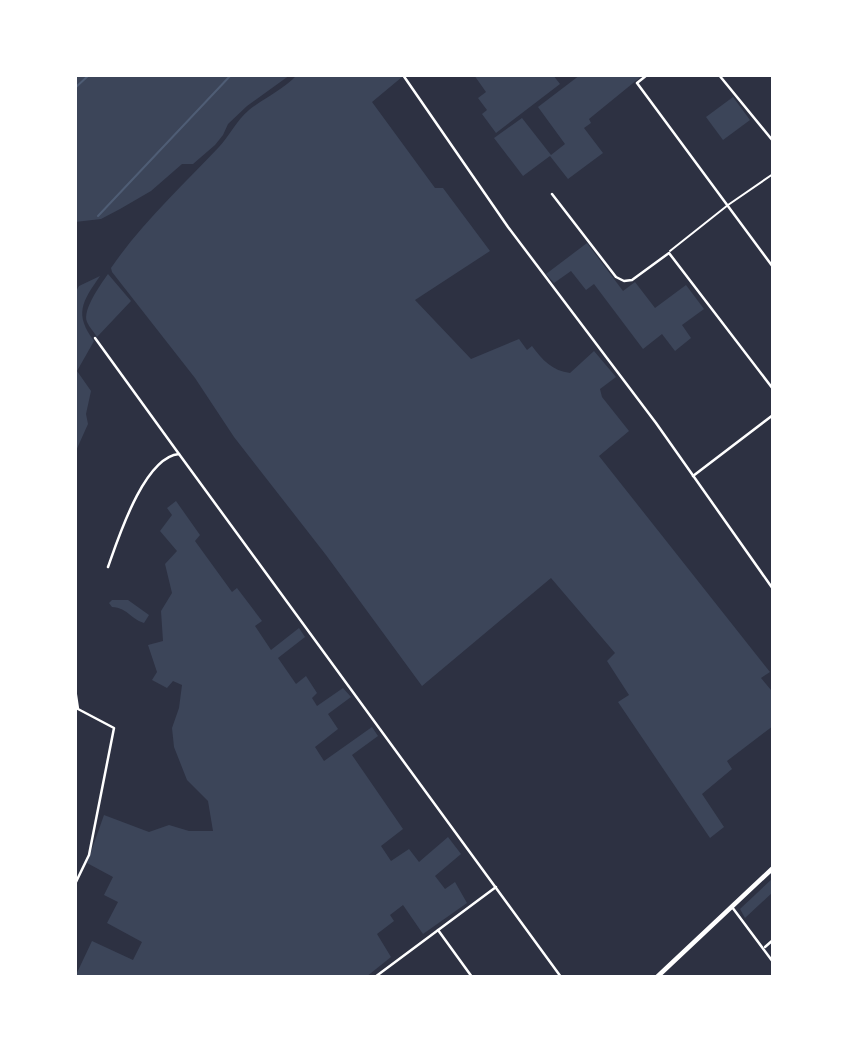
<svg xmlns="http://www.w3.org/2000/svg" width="848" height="1052" viewBox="0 0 848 1052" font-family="'IBM Plex Sans',sans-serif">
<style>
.green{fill:#3c4559}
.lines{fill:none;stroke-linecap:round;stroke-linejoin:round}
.stream{stroke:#4f5d75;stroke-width:2}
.service{stroke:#fff;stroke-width:2}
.minor{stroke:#fff;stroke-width:2.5}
.trunk{stroke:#fff;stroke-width:4.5}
</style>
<rect width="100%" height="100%" fill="#2d3142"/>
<g class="green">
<polygon points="75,75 290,75 247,106 228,124 223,135 215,145 193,164 182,164 151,191 120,209 101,219 75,222"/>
<path d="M 297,75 L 400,75 L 402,77 L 372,102 L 435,188 L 443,188 L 490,251 L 415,300 L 471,359 L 519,339 L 527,350 L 532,346 C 542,360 553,371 570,373 L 594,351 L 616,377 L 600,389 L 602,397 L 629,431 L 599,456 L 770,672 L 761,678 L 771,690 L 773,689 L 773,726 L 727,761 L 732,769 L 702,794 L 724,827 L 710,838 L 618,702 L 629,695 L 607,661 L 615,653 L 551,578 L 422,686 L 326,555 L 234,437 L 195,378 L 112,272 L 111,268 C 141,224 182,186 219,147 C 230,135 236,121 249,110 C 264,98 283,90 297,75 Z"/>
<polygon points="474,75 553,75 560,84 496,133 482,114 487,110 478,98 486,92"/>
<polygon points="580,75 643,75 589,119 591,123 584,128 603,153 568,179 550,156 523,176 494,138 522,118 551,155 565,144 538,107"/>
<polygon points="733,97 750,120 723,140 706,117"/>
<polygon points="587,243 623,291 635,282 655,308 686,285 704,309 682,325 691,338 675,351 662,334 643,349 594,284 586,290 571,271 554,283 546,274"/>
<path d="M 108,274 L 131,301 L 97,337 C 94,332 89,327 87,322 C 82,310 101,284 108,274 Z"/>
<path d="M 100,276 C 82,302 74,314 94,341 L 77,371 L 91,391 L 86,414 L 88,424 L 75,453 L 75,293 L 79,286 Z"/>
<polygon points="176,501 200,535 195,541 232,592 237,588 262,621 255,626 271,650 299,628 305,637 278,658 296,684 306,676 317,693 312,698 317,706 343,688 351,697 328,714 338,729 315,747 324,761 372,727 378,736 352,755 403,829 381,846 391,861 409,849 419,862 448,837 461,854 435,876 445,889 455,882 467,903 423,934 403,905 390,915 394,921 377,934 391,957 366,977 75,977 92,941 133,960 142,942 107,923 118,902 104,895 113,877 87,863 104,815 149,832 169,825 189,831 213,831 208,801 187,780 174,747 172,728 179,708 182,685 173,681 167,688 152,680 157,672 148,645 163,641 161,611 172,593 165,564 177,551 160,531 172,515 167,508"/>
<path d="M 112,600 L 128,600 L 149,615 L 144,623 C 129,618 128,608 112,607 L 109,603 Z"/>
<polygon points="773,878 773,892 745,918 740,909"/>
</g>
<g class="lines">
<g class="stream">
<polyline points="75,88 89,75"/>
<polyline points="98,216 231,75"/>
</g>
<polyline class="service" points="670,251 728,205 773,174"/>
<g class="minor">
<polyline points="403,75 508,227 656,423 773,589"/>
<polyline points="647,75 637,83 773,267"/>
<polyline points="719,75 773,141"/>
<polyline points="552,194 616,277 624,281 632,280 669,253 773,389"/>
<polyline points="95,338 179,454"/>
<polyline points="693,476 773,415"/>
<path d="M 108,567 C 118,539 144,457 179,454 L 561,977"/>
<polyline points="75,689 78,709 114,728 89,855 75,884"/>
<polyline points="732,907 773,962"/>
<polyline points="438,930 472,977"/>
<polyline points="765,947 773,940"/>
<polyline points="375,977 496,887"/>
</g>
<polyline class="trunk" points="657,977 773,868"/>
</g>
<rect width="848" height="1052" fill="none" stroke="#ffffff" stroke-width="154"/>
</svg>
